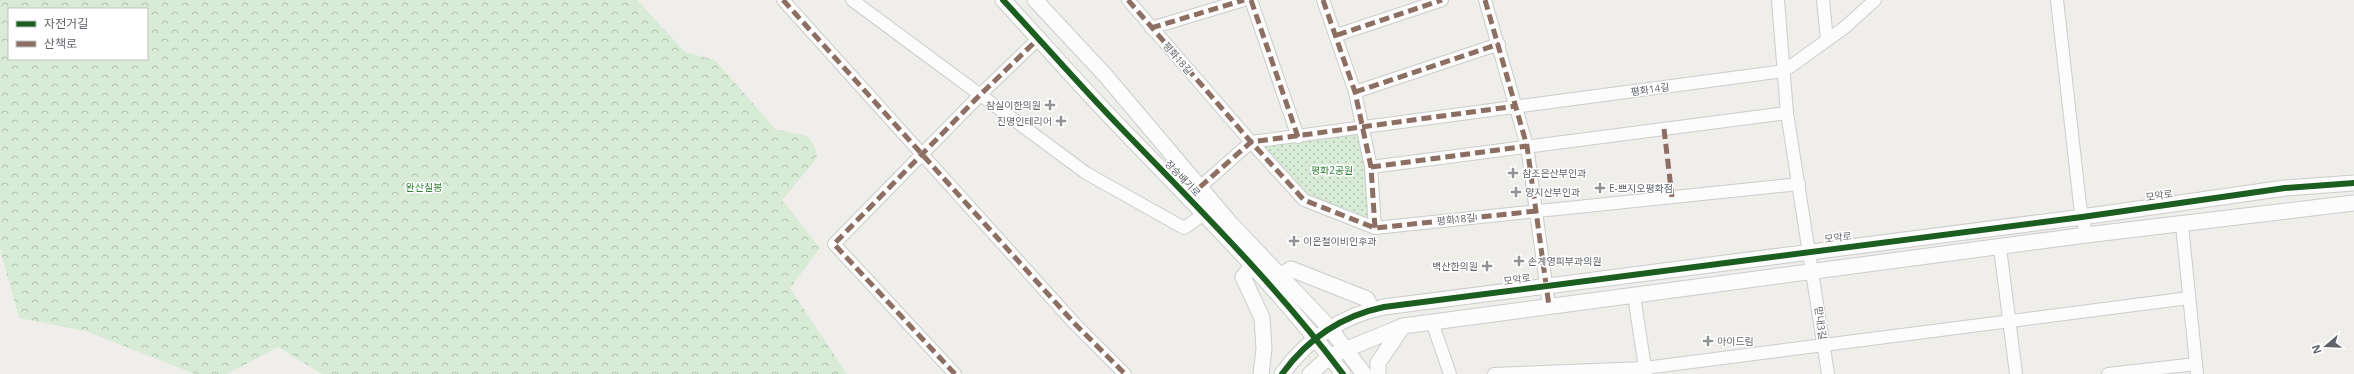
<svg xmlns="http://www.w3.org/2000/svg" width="2354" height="374" viewBox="0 0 2354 374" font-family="'Open Sans','Noto Sans KR',sans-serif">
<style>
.forest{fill:url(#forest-crowns);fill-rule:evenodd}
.park{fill:url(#park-dots)}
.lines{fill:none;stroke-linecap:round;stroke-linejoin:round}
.minor-casing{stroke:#cbcccc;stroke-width:14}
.tertiary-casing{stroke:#cbcccc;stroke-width:17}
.minor{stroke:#fdfcfc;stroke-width:12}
.tertiary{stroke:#fdfcfc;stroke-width:15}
.quiet{stroke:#8d6e63;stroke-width:5;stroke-dasharray:10 5;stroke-linecap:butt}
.cycleway-casing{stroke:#fff;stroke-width:8}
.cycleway{stroke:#1b5e20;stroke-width:6}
.poi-dot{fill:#919496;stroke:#fff;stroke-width:1.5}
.labels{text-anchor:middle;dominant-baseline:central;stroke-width:3;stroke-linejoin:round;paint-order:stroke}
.street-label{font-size:10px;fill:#5f6368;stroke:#fff}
.poi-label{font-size:10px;fill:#5f6368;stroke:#fff;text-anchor:start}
.park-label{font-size:10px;fill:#348238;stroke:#fff}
</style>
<defs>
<pattern id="forest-crowns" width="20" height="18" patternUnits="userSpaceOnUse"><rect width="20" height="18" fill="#d8ebd6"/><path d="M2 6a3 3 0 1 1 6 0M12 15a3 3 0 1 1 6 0" fill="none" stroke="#b2c2b1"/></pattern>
<pattern id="park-dots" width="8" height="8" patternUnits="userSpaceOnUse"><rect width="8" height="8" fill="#d8ebd6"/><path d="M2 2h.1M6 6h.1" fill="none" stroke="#b2c2b1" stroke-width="1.8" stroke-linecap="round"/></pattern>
</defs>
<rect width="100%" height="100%" fill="#efeeea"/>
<path class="forest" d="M 0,0 L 637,0 L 685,52 L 715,60 L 775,129 L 807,136 L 815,147 L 817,158 L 782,200 L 820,248 L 790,288 L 847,374 L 322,374 L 278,347 L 227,374 L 195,374 L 86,331 L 19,318 L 0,249 ZM 9,9 L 147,9 L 147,59 L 9,59 Z"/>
<polygon class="park" points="1363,128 1375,228 1304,200 1251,142"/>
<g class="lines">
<defs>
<g id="minor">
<polyline points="783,0 1075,324 1125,374"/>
<polyline points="852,0 1086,173 1184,228 1204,214"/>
<polyline points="1128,0 1251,142 1304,200 1375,228 1799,184"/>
<polyline points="1251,0 1298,137"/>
<polyline points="1323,0 1355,92 1371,167 1375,228"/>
<polyline points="1485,0 1527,146 1549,306"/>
<polyline points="1778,0 1787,113 1828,374"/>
<polyline points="1823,0 1827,40"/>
<polyline points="2057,0 2080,205 2086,235"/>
<polyline points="1151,28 1244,0"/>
<polyline points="1337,35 1442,0"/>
<polyline points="1355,92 1499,44"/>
<polyline points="1371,167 1787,113"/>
<polyline points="1200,187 1251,142 1784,71 1844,28 1875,0"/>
<polyline points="2182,225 2197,374"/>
<polyline points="2000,248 2016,374"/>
<polyline points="1634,296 1646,374"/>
<polyline points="1432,322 1450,374"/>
<polyline points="955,374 834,244 981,94 1039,38"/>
<polyline points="1494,374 1645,368 2189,298"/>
<polyline points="2108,374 2196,364"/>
</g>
<g id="tertiary">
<path d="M 1003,0 C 1043,43 1081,87 1122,129 C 1198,208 1277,286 1343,374"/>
<polyline points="1035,0 1105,75 1231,224 1329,327 1364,374"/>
<polyline points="1252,266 1243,277 1262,318 1264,348 1261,374"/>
<polyline points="1281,275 1291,269 1367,299 1372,309"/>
<path d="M 1282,374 C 1308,338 1341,316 1384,307 L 2082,217 L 2285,188 L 2354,183"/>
<polyline points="1310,374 1330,356 1403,326 2086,235 2354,203"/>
<polyline points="1378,374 1378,363 1403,326"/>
</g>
</defs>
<use href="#minor" class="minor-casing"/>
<use href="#tertiary" class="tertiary-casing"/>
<use href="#minor" class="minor"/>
<use href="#tertiary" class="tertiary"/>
<g class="quiet">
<polyline points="783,0 1075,324 1125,374"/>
<polyline points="1128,0 1251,142 1304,200 1375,228 1537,211"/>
<polyline points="1251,0 1298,137"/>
<polyline points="1323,0 1355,92 1371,167 1375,228"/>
<polyline points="1485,0 1527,146 1549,306"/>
<polyline points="1151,28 1244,0"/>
<polyline points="1337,35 1442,0"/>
<polyline points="1355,92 1499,44"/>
<polyline points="1664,129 1672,197"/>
<polyline points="1371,167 1527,146"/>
<polyline points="1200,187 1251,142 1516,106"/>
<polyline points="955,374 834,244 981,94 1039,38"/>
</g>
<defs>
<g id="cycleway">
<path d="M 1003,0 C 1043,43 1081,87 1122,129 C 1198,208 1277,286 1343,374"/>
<path d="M 1282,374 C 1308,338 1341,316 1384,307 L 2082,217 L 2285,188 L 2354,183"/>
</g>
</defs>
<use href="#cycleway" class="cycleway-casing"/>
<use href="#cycleway" class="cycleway"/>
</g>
<g class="poi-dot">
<path d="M1048 99h4v4h4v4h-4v4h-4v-4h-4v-4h4z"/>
<path d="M1059 115h4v4h4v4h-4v4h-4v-4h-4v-4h4z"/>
<path d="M1511 167h4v4h4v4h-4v4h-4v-4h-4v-4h4z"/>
<path d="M1598 182h4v4h4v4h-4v4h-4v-4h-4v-4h4z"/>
<path d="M1514 186h4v4h4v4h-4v4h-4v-4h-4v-4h4z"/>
<path d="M1292 235h4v4h4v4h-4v4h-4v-4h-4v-4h4z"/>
<path d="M1517 255h4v4h4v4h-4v4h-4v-4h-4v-4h4z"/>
<path d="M1485 260h4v4h4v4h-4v4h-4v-4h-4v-4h4z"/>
<path d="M1706 335h4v4h4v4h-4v4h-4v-4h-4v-4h4z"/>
</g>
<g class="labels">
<g class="street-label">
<text transform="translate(1178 58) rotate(49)">평화18길</text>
<text transform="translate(1650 89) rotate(-8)">평화14길</text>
<text transform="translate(1183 178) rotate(46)">장승배기로</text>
<text transform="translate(2159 195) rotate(-8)">모악로</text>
<text transform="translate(1456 219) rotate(-6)">평화18길</text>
<text transform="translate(1838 237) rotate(-7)">모악로</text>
<text transform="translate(1517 279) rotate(-8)">모악로</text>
<text transform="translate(1821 323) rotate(82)">맏내3길</text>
</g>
<g class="poi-label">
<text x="1041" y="105" text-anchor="end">참실이한의원</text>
<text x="1052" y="121" text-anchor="end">진명인테리어</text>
<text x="1522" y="173">참조은산부인과</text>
<text x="1609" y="188">E-쁘지오평화점</text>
<text x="1525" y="192">양지산부인과</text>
<text x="1303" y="241">이은철이비인후과</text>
<text x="1528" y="261">손계영피부과의원</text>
<text x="1478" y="266" text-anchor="end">백산한의원</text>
<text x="1717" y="341">아이드림</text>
</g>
<g class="park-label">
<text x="1332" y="170">평화2공원</text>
<text x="424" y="187">완산칠봉</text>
</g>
</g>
<rect x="8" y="8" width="140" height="52" fill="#ffffff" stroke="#bfc1c3"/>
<rect x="16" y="21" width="20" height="6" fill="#1b5e20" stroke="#bfc1c3"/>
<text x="44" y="28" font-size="12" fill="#5f6368">자전거길</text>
<rect x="16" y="41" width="20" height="6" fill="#8d6e63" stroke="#bfc1c3"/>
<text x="44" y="48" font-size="12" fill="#5f6368">산책로</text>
<g transform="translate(2326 346) rotate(251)" stroke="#ffffff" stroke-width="3" paint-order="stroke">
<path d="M0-3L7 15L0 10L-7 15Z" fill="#5f6368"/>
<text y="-6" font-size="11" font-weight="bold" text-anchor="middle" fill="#5f6368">N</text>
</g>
</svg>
